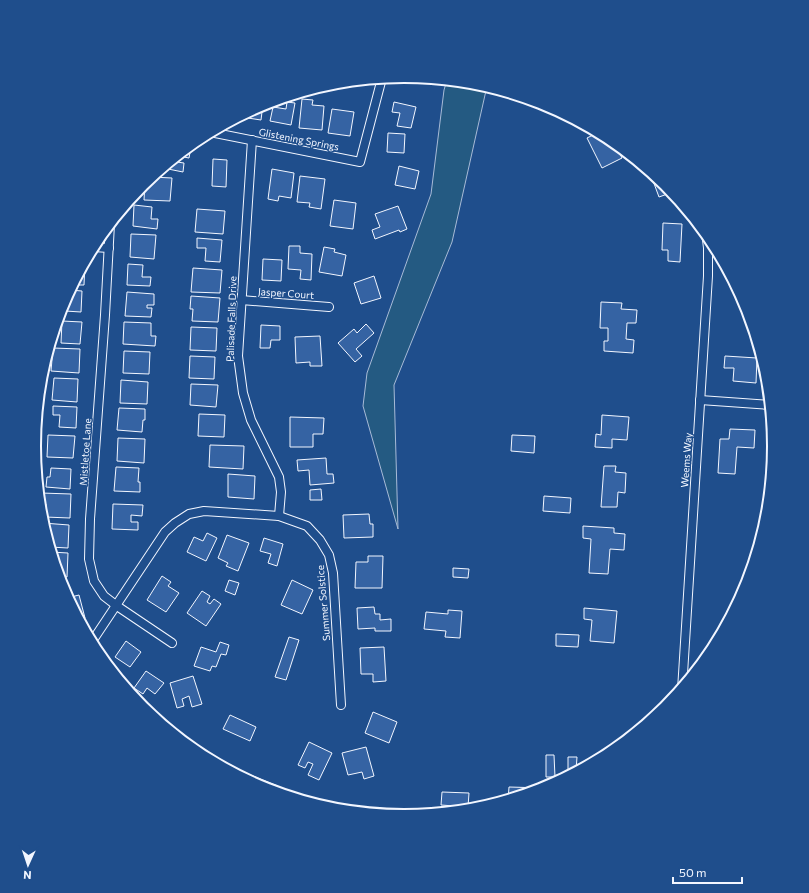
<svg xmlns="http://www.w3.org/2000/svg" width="809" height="893" viewBox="0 0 809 893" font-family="Commissioner,sans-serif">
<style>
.green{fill:#245a82;stroke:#a8bbd7}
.building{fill:#3563a3;stroke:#f2f6ff}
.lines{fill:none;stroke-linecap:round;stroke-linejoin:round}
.minor-casing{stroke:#f2f6ff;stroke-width:10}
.secondary-casing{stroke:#f2f6ff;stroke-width:14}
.minor{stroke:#1f4e8c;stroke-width:8}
.secondary{stroke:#1f4e8c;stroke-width:12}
.labels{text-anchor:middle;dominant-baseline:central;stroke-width:3;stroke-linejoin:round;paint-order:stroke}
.street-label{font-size:10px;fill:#f2f6ff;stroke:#1f4e8c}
.rim{fill:none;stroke:#f2f6ff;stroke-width:2}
</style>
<rect width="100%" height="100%" fill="#1f4e8c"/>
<polygon class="green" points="447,80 477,83 487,86 452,242 394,385 398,529 363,406 367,373 431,194 444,90"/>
<g class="building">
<polygon points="302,99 313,100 312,105 324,106 322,130 299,128"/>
<polygon points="287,102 295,103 291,125 270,121 273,107 286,109"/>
<polygon points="394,102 416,107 411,128 397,126 400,113 392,112"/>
<polygon points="263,104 261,120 241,117 241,116"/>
<polygon points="332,109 354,112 350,136 328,133"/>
<polygon points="599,132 614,141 622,158 602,168 587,138"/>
<polygon points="388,133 405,134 404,153 387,152"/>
<polygon points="188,147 191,147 189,158 178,156 177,162 184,163 183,172 163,168"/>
<polygon points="213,159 227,160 226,187 212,186"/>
<polygon points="399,166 419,171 415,189 395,185"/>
<polygon points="272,169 294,173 291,198 279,196 278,201 268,199"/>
<polygon points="300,176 325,179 321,209 309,207 310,203 297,202"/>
<polygon points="656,176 667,185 673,192 659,197 652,178"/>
<polygon points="152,177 172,178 170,201 144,200 145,182"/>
<polygon points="334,200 356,203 353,229 330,226"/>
<polygon points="134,205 152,207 151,219 158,219 157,229 133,226"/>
<polygon points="398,206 407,229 400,232 399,230 375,239 372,230 380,227 375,214"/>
<polygon points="197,209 225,211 223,234 195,232"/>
<polygon points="663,223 682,224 680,262 668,261 668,250 662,250"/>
<polygon points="131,234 156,235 154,259 130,257"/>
<polygon points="197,238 222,240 220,262 205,261 206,248 197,248"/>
<polygon points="289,246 300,246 300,253 312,254 311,280 300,279 301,270 288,269"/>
<polygon points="324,247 335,249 334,252 346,255 342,276 319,272"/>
<polygon points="263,259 282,260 281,281 262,280"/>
<polygon points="85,263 84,285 73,285"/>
<polygon points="128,264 143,265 142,277 151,277 150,286 127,285"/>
<polygon points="193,268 222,270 220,293 191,292"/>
<polygon points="374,276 381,298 361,304 354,283"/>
<polygon points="70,290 82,291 81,312 65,311 65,299"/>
<polygon points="127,292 154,294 154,305 147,305 147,308 152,308 151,317 125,316"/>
<polygon points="191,296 220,298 218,322 192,321 193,309 190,309"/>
<polygon points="601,302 622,303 621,309 637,310 636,323 627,323 626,339 634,340 633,353 604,351 604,341 608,341 608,328 600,328"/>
<polygon points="62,321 82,322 80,344 61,343"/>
<polygon points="124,322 151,323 151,336 156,336 155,346 123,344"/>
<polygon points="366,324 374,333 356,349 362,356 355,362 338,343 354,329 357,333"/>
<polygon points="261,325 280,326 280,340 271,340 270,348 260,348"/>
<polygon points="191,327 217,328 216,351 190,350"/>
<polygon points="320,336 322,366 310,366 310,362 296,363 295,337"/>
<polygon points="53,348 80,349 79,373 51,371"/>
<polygon points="124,351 150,352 149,374 123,373"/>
<polygon points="190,356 215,357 214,379 189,378"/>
<polygon points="725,356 757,358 756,383 733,381 734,368 724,368"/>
<polygon points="54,378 78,379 77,402 52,400"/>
<polygon points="121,380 148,382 147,404 120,403"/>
<polygon points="191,384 218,385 216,407 190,405"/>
<polygon points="53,406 77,407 76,428 59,427 60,415 53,415"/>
<polygon points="119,408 145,409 145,420 143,420 142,432 117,430"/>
<polygon points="199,414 225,415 224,437 198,436"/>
<polygon points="602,415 629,417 627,440 612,439 612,448 595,447 596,434 601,435"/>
<polygon points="290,417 324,418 323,434 313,434 313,447 290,447"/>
<polygon points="730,429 755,430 754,448 737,447 735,474 718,473 720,439 729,439"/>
<polygon points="48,435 75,436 73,458 47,457"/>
<polygon points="512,435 535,436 534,453 511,451"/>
<polygon points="118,438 145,439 144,463 117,461"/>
<polygon points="210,445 244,446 243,469 209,467"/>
<polygon points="326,458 327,474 333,474 334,483 310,485 309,470 298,471 297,460"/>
<polygon points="604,466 616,466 615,472 626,473 625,493 618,492 617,507 601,507"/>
<polygon points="116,467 139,468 138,482 140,482 140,492 114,491"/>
<polygon points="51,468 71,469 70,489 46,487 47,477 50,477"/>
<polygon points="228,474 255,476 254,499 228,497"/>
<polygon points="321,489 322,500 310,500 310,490"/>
<polygon points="41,493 71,494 70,518 45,517 46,504 40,504"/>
<polygon points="544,496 571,498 570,513 543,511"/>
<polygon points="113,504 143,505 142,516 131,515 131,522 138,522 138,530 112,529"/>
<polygon points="369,514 370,524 373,524 373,537 344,538 343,515"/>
<polygon points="43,523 69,525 68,548 50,547"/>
<polygon points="583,526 614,528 614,533 625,534 624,550 610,549 608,574 589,573 591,539 583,538"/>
<polygon points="207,533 217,538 206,561 187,552 194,537 203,541"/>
<polygon points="227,535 249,543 238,571 226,566 228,563 218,558"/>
<polygon points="264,538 283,544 277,566 268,563 271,554 260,551"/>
<polygon points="51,552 68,553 67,577 59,576"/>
<polygon points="368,556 383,556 382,588 355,588 356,562 368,562"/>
<polygon points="453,568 469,569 468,578 453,577"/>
<polygon points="162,576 171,582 168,586 179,593 166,612 147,600"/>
<polygon points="229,580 239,583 235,595 225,591"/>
<polygon points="292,580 313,590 302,614 281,605"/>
<polygon points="202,591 210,596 207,602 210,604 214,599 221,604 206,626 187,613"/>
<polygon points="79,595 85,618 79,619 67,598"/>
<polygon points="374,607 375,614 380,614 380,620 391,619 391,631 375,631 375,628 358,629 357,608"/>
<polygon points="584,608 617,611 614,643 590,641 592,620 584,619"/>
<polygon points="448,610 462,611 460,638 445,637 446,631 424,629 426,612 448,614"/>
<polygon points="556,634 579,635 578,647 556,646"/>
<polygon points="289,637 299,640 286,680 275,677"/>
<polygon points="126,641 141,652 130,667 115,657"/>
<polygon points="220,642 229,645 226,655 221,654 216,667 212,666 210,671 194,666 201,647 216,652"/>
<polygon points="384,647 386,681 373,682 373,674 361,674 360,648"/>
<polygon points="146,671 164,683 155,694 147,688 143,694 134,688"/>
<polygon points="193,676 202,704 192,707 189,696 182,699 184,706 177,708 170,683"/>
<polygon points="373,712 397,722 389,743 365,733"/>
<polygon points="230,715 256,727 250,741 223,729"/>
<polygon points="309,742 332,753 319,780 308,775 313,764 308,762 305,768 298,765"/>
<polygon points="366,747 374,776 364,779 362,772 348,775 342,753"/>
<polygon points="546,755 554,755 555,777 546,777"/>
<polygon points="568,757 577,757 576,771 568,771"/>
<polygon points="509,787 544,788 544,789 508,800"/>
<polygon points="442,792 469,793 468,807 441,805"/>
</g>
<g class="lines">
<defs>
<g id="minor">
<polyline points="210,132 360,162 382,78"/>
<polyline points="252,140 238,356 243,393 251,420 279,477 281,492 279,516"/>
<polyline points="110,224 105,315 90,519 89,559 94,581 104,596 117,606 172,643"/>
<polyline points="93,247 109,248"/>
<polyline points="241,300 329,307"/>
<polyline points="700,400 771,405"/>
<polyline points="91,643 165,532 175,523 189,514 204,511 279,516 307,526 320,540 329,555 333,573 341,705"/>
<polyline points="682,690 708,276 708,248 706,232"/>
</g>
<polyline id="secondary" points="243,779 275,792"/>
</defs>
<use href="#minor" class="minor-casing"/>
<use href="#secondary" class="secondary-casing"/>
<use href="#minor" class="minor"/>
<use href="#secondary" class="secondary"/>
</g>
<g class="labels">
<g class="street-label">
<text transform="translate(299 139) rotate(11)">Glistening Springs</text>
<text transform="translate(286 293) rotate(4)">Jasper Court</text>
<text transform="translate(231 319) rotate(-88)">Palisade Falls Drive</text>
<text transform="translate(85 452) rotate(-86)">Mistletoe Lane</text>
<text transform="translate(686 460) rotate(-86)">Weems Way</text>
<text transform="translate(323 603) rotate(-95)">Summer Solstice</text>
</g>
</g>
<path d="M0 0H809V893H0ZM41 446a363 363 0 1 1 726 0a363 363 0 1 1-726 0Z" fill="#1f4e8c" fill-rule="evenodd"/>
<path class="rim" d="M41 446a363 363 0 1 1 726 0a363 363 0 1 1-726 0Z"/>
<g transform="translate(28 865) rotate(183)" stroke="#1f4e8c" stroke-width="3" paint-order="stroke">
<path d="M0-3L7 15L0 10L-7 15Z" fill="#f2f6ff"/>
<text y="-6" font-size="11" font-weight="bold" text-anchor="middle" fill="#f2f6ff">N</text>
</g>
<path d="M673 877v6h69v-6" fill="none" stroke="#f2f6ff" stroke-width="2"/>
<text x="679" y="877" font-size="12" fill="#f2f6ff" stroke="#1f4e8c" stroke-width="3" paint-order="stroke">50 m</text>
</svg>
